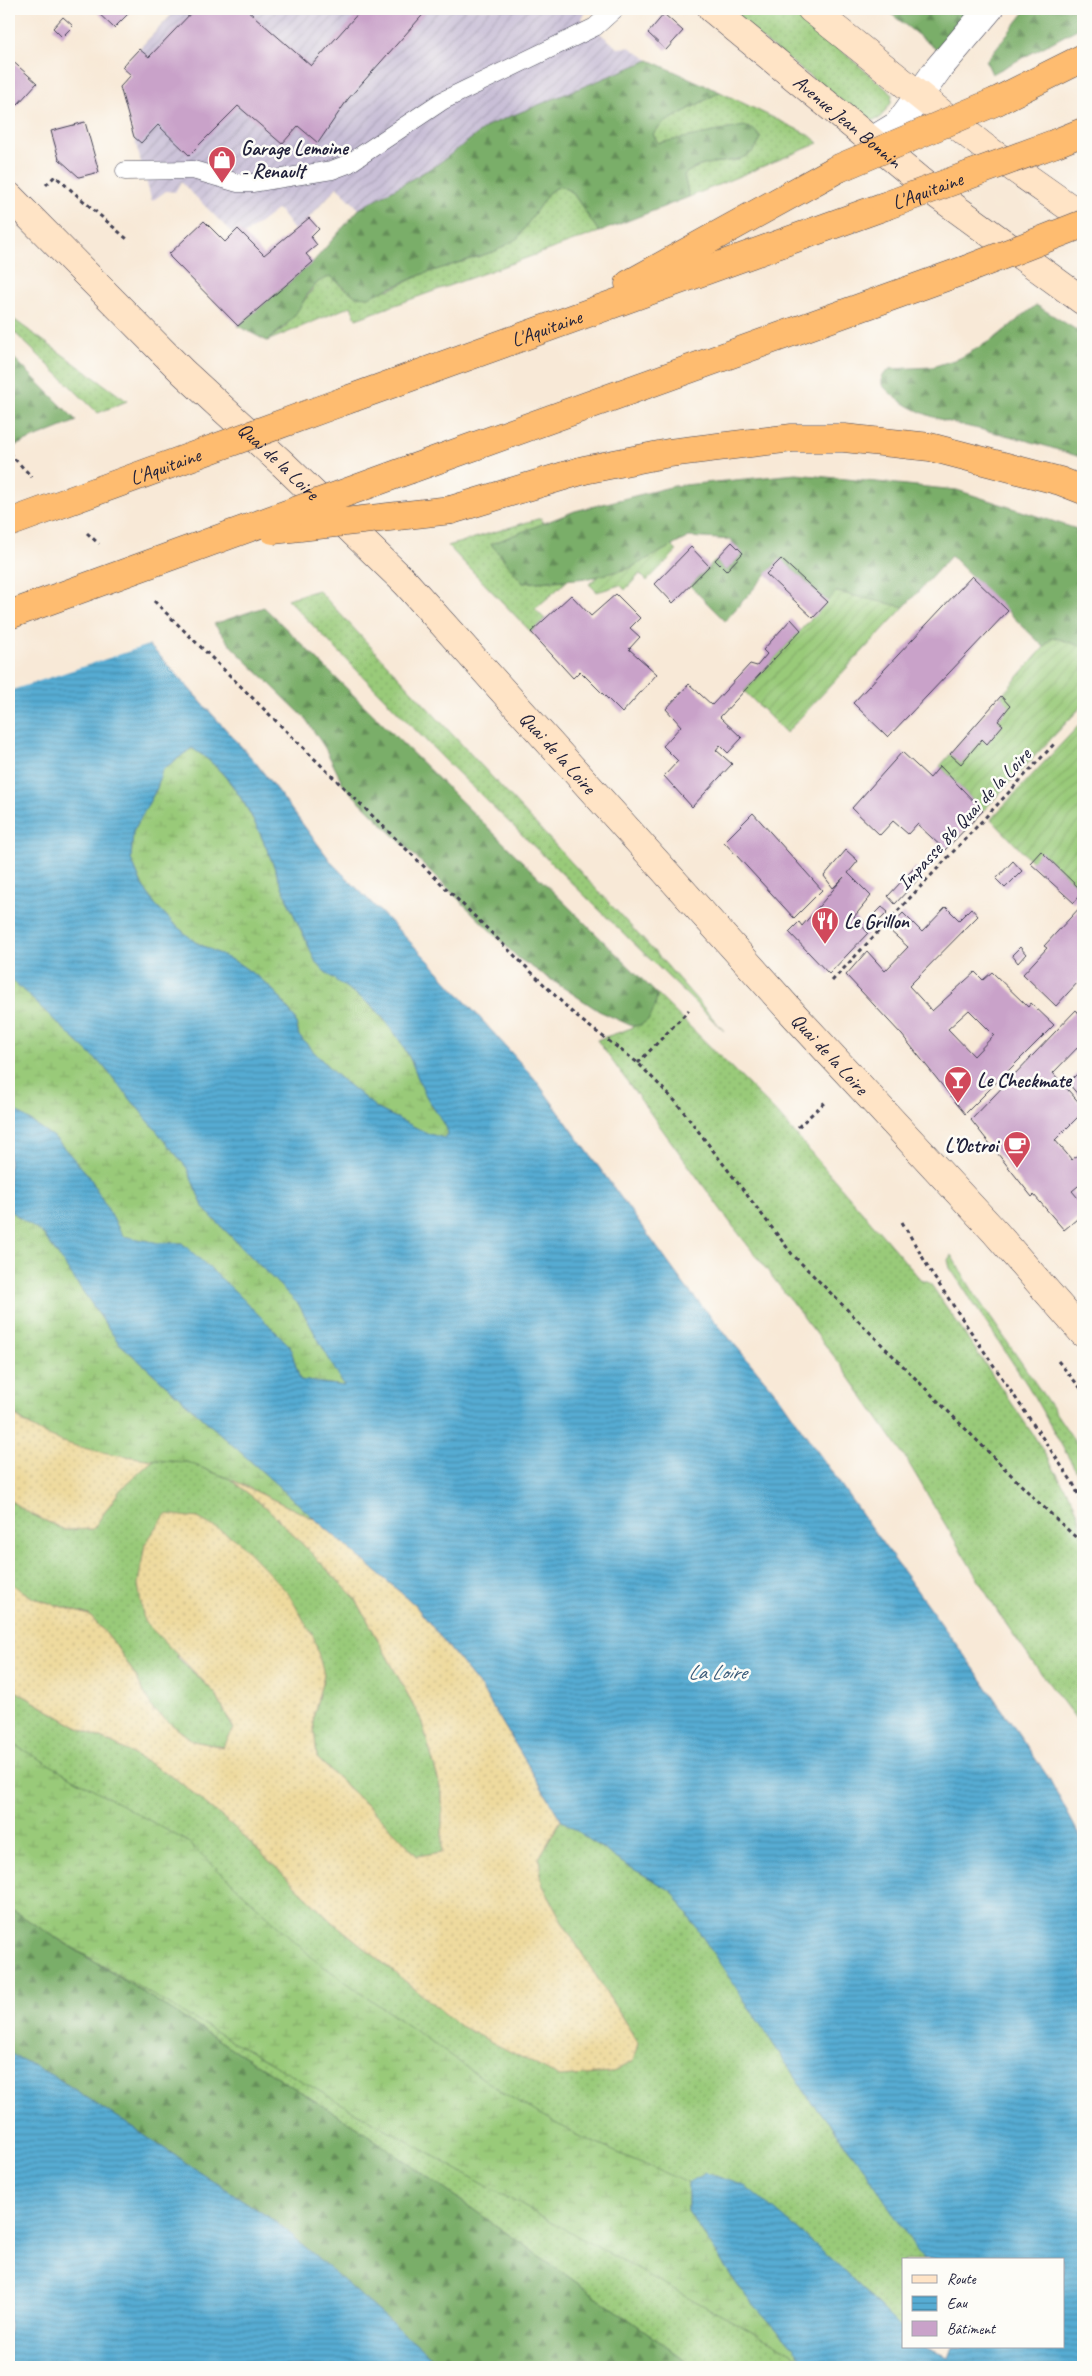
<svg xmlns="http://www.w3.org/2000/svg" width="1092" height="2376" viewBox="0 0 1092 2376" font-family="Caveat,sans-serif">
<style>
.industrial{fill:url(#industrial-furrows)}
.grass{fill:url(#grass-dots);stroke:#5e765a}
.forest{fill:url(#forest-firs);stroke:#4e6852}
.wetland{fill:url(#wetland-marsh);stroke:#5e765a}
.sand{fill:url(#sand-dots);stroke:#887e6c}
.garden{fill:url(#garden-furrows);stroke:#5e765a}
.water{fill:url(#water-rules);stroke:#3c6787;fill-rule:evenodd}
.pier{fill:#f8e9d7}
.building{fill:#c9a2c9;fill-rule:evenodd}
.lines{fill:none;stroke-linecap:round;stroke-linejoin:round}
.lane-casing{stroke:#424052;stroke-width:19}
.street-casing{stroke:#424052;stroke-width:29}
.secondary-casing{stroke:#424052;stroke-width:29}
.highway-casing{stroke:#424052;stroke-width:29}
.path{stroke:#424052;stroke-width:3;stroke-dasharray:4 4;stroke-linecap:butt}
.lane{stroke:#fff;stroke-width:18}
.street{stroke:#fff;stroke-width:28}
.secondary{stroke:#ffe4c6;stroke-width:28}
.highway{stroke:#febc70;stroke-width:28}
.highway-bridge-casing{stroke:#424052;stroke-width:29;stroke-linecap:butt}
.highway-bridge{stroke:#febc70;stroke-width:28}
.labels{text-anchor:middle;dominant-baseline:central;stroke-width:5;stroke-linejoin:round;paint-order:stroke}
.street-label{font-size:20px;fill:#22223b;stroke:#fdfcf7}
.poi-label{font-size:20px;font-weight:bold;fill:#22223b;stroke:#fdfcf7;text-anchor:start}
.water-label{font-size:21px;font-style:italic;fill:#375978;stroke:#fdfcf7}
</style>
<defs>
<pattern id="industrial-furrows" width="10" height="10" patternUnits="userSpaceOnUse" patternTransform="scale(1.25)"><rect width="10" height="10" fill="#c9bfd7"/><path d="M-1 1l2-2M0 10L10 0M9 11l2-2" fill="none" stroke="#aca4b9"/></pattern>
<pattern id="grass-dots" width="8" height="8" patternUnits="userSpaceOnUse" patternTransform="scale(1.25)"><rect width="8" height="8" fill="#99ca79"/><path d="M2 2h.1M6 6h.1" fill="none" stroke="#84ad6a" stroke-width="1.8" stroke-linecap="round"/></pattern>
<pattern id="forest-firs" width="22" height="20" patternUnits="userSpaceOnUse" patternTransform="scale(1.25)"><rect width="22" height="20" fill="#7aae69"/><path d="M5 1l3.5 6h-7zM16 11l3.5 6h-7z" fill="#648d58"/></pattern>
<pattern id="wetland-marsh" width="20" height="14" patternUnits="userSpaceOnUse" patternTransform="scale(1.25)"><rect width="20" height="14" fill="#99ca79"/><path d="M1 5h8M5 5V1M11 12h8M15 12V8" fill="none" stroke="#84ad6a"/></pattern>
<pattern id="sand-dots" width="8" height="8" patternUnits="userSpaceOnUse" patternTransform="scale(1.25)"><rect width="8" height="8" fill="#eeda9e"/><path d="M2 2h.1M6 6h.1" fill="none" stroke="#ccbb89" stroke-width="1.8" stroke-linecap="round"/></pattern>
<pattern id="garden-furrows" width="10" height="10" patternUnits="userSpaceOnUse" patternTransform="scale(1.25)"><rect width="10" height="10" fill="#99ca79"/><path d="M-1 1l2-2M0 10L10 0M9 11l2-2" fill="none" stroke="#84ad6a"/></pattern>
<pattern id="water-rules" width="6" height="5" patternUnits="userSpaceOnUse" patternTransform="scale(1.25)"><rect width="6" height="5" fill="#56acd3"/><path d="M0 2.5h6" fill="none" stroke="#478cac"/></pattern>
</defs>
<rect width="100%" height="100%" fill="#fdfcf7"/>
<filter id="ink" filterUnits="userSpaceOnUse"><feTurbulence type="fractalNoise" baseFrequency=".02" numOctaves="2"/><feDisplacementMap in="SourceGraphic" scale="10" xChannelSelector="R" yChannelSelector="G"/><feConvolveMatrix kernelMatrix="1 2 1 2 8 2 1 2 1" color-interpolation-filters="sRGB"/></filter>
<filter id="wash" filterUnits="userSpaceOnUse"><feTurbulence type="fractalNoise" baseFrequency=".0096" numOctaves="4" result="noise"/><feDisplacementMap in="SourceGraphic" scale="20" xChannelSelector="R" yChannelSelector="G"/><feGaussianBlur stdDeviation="1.12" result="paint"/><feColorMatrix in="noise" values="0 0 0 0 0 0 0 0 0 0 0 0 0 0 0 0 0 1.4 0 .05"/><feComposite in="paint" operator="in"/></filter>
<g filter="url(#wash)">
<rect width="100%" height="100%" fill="#f8e9d7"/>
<polygon class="industrial" points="177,9 587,9 581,18 618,48 629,47 649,60 489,125 438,164 359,209 337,187 309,218 294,230 278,209 244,235 238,229 233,234 181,182 175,192 166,191 152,201 149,191 120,87 131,75 122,67"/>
<g class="grass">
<polygon points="723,9 793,9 892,94 891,103 879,119 868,121"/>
<path d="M 720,92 L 809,135 L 819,143 L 689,197 L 684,175 C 700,162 720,162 740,160 L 669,142 L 658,143 L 653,134 L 662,124 Z"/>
<polygon points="560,186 572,192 599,232 356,319 351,306 267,341 285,327 320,279 331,277 344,289 389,290 423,274 496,251 549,192"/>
<polygon points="9,316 127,401 98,413 9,327"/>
<polygon points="541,518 543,524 491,544 523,583 568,580 535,609 545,619 531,632 448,546"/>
<polygon points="318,590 664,962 724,1031 444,759 287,599"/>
<path d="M 657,994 L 776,1112 L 922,1281 L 928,1281 L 932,1286 L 1034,1436 L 1073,1501 L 1079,1516 L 1083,1538 L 1083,1728 L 1034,1664 L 997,1611 L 905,1457 L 840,1364 L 732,1225 L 597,1040 C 625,1029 652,1028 657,994 Z"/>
<polygon points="951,1255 976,1296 1083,1453 1083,1483 1028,1386 950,1268 948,1260"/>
<polygon points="153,1460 187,1462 230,1479 269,1510 356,1599 421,1719 442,1793 443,1852 417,1856 399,1836 317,1758 313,1717 324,1675 176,1656 215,1693 234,1730 223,1747 193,1741 153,1710 135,1675 112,1640 89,1615 33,1598 9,1582 9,1500 31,1514 65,1530 93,1529 120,1490"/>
<polygon points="9,1687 75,1726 122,1748 176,1779 234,1827 333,1922 460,2026 638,2043 564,1925 542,1884 539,1858 561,1820 623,1863 672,1891 811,2101 866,2171 918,2249 923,2260 903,2260 903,2329 831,2258 804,2360 812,2367 693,2367 658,2340 358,2128 9,1908"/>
</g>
<g class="forest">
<polygon points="885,9 971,9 937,50"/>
<polygon points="1027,9 1083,9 1083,26 992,74 986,61"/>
<path d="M 649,60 L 720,92 L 662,124 L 653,134 L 658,143 L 744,126 L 754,130 L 761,138 C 747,174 710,152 684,175 L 689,197 L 599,232 L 572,192 L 560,186 L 549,192 L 518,238 L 496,251 L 423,274 L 369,297 L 355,296 L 331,277 C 309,281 306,301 294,316 C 286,326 276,333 267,341 L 238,326 L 313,262 L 359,209 L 438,164 L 489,125 Z"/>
<path d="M 1036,305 L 1083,334 L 1083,458 C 1059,450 1034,442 1009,436 C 966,425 913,420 882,385 L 882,376 L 890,369 L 932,367 L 960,358 L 995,338 Z"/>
<polygon points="9,353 77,421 9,448"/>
<polygon points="796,474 957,490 1083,531 1083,647 1053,637 1044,647 951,556 904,607 836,592 828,602 780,559 725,621 690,586 715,560 726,571 743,553 732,542 733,540 689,537 628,569 590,578 523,583 491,544 575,511 674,486"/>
<polygon points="264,607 657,994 655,1007 649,1019 641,1025 632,1026 599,1011 518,958 344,786 325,748 305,718 233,648 214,624"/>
<polygon points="9,1908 358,2128 658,2340 693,2367 442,2367 279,2224 57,2078 9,2053"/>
</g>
<g class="wetland">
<path d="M 192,748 C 256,788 271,872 303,934 C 308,943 311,954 316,962 C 332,983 360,993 378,1013 C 391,1027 404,1045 412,1063 C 418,1077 422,1091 431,1104 C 437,1115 445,1121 448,1133 L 444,1138 L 429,1134 L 378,1109 L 335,1074 L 299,1036 L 295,1019 L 277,994 L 262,980 L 238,963 L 195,942 L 173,923 L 155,904 L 142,885 L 131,859 L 133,832 L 157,788 L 162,770 Z"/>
<polygon points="9,977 104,1067 187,1168 204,1209 299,1305 345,1386 300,1380 289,1346 182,1243 159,1243 123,1237 89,1176 56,1139 9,1106"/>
<polygon points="9,1210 43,1234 118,1342 316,1520 230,1479 187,1462 153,1460 78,1449 45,1436 11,1412 9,1410"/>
<path d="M 9,1742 L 188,1842 L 316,1961 L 505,2094 L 576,2135 L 688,2183 L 688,2211 L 740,2289 L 804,2360 C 639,2271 476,2181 314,2088 C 211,2029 108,1971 9,1908 Z"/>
</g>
<g class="sand">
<path d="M 9,1410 C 51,1448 100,1452 153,1460 L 120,1490 L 93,1529 L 65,1530 L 31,1514 L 9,1500 Z"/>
<polygon points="230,1479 316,1520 414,1604 482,1689 561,1820 539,1858 542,1884 564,1925 638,2043 633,2061 611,2073 560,2077 460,2026 333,1922 234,1827 176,1779 122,1748 75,1726 9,1687 9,1582 33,1598 89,1615 112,1640 135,1675 153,1710 193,1741 223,1747 234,1729 215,1693 144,1621 138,1584 145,1544 166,1514 198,1518 237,1540 288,1593 314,1638 324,1675 313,1717 317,1758 399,1836 417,1856 442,1852 442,1793 421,1719 356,1599 269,1510"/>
</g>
<g class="garden">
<polygon points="672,546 677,551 647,581 640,574 625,590 620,585 597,592 589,584 598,576 628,569"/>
<polygon points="836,592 904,607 786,733 744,691"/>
<polygon points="1053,637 1083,647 1083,705 983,811 940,766"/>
<polygon points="1083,721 1083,892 1041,852 1032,862 991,819"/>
</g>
<g class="water">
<path d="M 9,512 L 158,654 L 256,763 L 333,864 L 427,959 L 535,1079 L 685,1286 L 780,1398 L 864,1518 L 975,1670 L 1050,1780 L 1083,1842 L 1083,2367 L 812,2367 L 804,2360 L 740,2289 L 688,2211 L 688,2183 L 706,2173 L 747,2187 L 831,2258 L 903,2329 L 903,2347 L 923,2347 L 949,2358 L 953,2347 L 1063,2347 L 1063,2260 L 923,2260 L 866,2171 L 811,2101 L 672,1891 L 623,1863 L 561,1820 L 482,1689 L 414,1604 L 316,1520 L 118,1342 L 43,1234 L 9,1210 L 9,1106 L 56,1139 L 89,1176 L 123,1236 L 159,1243 L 182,1243 L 237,1293 L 290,1346 L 300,1380 L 344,1386 L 299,1305 L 204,1209 L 187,1168 L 104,1067 L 9,977 ZM 192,748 C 256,787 271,872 303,934 C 308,943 311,954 316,962 C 332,983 360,993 378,1012 C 391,1027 404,1045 412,1063 C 418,1077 422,1091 431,1104 C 437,1115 445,1121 448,1133 L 444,1138 L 429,1134 L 378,1109 L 335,1074 L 299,1036 L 295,1019 L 277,994 L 262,980 L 238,963 L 195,942 L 173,923 L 155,904 L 142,885 L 131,859 L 133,832 L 157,788 L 162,770 Z"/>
<polygon points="9,2053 57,2078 279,2224 442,2367 9,2367"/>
</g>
<polygon class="pier" points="9,510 10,510 151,644 9,691"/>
<g id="blocks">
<g class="building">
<polygon points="94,9 133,9 114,28"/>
<polygon points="195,9 246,9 311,66 362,9 428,9 348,99 318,143 298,126 282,144 238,106 189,155 158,125 141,143 134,137 120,87 131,75 122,67 139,49 149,57"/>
<polygon points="664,14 683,31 666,50 648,33"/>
<polygon points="63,17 73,26 62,37 53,28"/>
<polygon points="9,58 37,83 9,114"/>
<polygon points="85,122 99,172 79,177 59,159 51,131"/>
<polygon points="309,218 319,229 311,237 317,245 306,254 313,262 238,326 170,257 169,254 204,221 225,242 238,229 264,255"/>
<polygon points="732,542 743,553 726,571 715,560"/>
<polygon points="691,547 709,566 673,603 655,584"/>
<polygon points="781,559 828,602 813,618 766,574"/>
<polygon points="972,576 1008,611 888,737 853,703"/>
<polygon points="616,594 640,618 630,628 640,637 629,649 657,674 622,713 580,671 573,678 531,632 571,595 591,616"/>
<polygon points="791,619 801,630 720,717 742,738 728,753 720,745 716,750 732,764 692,807 664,776 678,761 663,746 681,726 666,709 689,684 712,705 750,664 757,666 767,654 763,650"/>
<polygon points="1001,696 1010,706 998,721 1003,725 987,744 982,739 961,764 950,754"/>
<polygon points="902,752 930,778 940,766 983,811 945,850 917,824 908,834 893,821 880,835 852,808"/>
<polygon points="753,813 822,890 794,918 724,842"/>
<polygon points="846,850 858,861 848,873 871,896 854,917 868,933 829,974 789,932 799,922 802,926 844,877 833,888 824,876"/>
<polygon points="1041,851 1083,892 1074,903 1030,863"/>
<polygon points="1013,861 1022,871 1005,888 996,879"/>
<polygon points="915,867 923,874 895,904 888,896"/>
<polygon points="1083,904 1083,985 1079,981 1056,1006 1023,974 1047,948 1044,946"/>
<polygon points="882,907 888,912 880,920 874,915"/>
<path d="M 946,907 L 959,920 L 971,908 L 978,916 L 909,986 L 932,1011 L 975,972 L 983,980 L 992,972 L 1028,1007 L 1031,1003 L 1054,1025 L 965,1114 L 902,1035 L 846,975 L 867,951 L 885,971 L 908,947 L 888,929 L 903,913 L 922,932 ZM 969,1010 L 994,1035 L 974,1056 L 948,1029 Z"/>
<polygon points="1020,947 1026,954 1018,963 1012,955"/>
<polygon points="1076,1010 1083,1018 1083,1042 1053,1073 1083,1107 1083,1112 1055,1140 1072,1160 1083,1150 1083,1182 1072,1191 1083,1204 1083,1214 1064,1230 1034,1195 1032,1197 971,1120"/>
<polygon points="1083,1068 1083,1098 1081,1098 1068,1083"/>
</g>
</g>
</g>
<g filter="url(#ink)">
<use href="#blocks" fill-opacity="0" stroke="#424052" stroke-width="1"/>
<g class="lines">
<defs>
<polyline id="lane" points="125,171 193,170 238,183 252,183 332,170 348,164 442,101 595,27 615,9"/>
<polyline id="street" points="870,142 898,125 938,69 989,9"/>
<g id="secondary">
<path id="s1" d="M 712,9 L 936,194 L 1083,301"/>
<polyline points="811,9 984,147 1083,217"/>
<path id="s2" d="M 9,196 L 183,372 L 284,465 L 406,583 L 795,1016 L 995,1232 L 1083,1333"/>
</g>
<g id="highway">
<polyline points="997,101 1083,58"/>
<polyline points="1056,143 1083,132"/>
<polyline points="629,284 837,169"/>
<path id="s3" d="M 344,401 L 885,206"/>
<polyline points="411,469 965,270"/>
<polyline points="451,510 584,470 669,453 792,438 844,438 930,447 1060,481 1083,490"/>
</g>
</defs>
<use href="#lane" class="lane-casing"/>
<use href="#street" class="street-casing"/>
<use href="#secondary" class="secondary-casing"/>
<use href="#highway" class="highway-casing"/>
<g class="path">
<polyline points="46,185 55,176 127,239"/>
<polyline points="9,453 32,477"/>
<polyline points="87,533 99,544"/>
<polyline points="154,601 577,1017 638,1063 676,1102 792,1254 1036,1500 1083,1544"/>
<polyline points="832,981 1056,742"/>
<polyline points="638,1063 689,1010"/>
<polyline points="798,1127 825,1102"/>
<polyline points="902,1222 934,1277 1073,1483 1083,1505"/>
<polyline points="1058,1361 1083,1391"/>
</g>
<use href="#lane" class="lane"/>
<use href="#street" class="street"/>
<use href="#secondary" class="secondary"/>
<use href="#highway" class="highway"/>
<defs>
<g id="highway-bridge">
<polyline points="837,169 997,101"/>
<path id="s4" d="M 885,206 L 1056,143"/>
<polyline points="965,270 1083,224"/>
<path id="s5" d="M 9,523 L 344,401"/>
<polyline points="273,530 451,510"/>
<polyline points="9,615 411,469"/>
</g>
</defs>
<use href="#highway-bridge" class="highway-bridge-casing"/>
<use href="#highway-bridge" class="highway-bridge"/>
</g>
</g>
<defs>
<symbol id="shop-pin" viewBox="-11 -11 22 30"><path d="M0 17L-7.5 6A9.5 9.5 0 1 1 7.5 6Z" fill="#d1495b" stroke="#fdfcf7"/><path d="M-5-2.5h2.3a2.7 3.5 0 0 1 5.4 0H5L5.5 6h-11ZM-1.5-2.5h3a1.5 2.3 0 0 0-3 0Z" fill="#fff"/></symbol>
<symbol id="restaurant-pin" viewBox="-11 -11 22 30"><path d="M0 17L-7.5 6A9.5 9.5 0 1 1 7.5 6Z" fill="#d1495b" stroke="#fdfcf7"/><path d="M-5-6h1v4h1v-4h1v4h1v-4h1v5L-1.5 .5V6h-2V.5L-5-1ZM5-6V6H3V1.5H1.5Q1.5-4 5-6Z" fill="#fff"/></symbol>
<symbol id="bar-pin" viewBox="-11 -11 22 30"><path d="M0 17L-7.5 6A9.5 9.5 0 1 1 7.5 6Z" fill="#d1495b" stroke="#fdfcf7"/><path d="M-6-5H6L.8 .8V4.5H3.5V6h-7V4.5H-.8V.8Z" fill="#fff"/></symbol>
<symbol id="cafe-pin" viewBox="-11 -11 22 30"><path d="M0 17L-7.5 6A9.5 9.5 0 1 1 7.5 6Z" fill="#d1495b" stroke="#fdfcf7"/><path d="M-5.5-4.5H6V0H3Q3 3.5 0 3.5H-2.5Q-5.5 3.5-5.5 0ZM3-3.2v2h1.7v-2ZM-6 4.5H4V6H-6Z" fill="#fff"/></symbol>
</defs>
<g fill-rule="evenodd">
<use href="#shop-pin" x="206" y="144" width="32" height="43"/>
<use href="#restaurant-pin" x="809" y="905" width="32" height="43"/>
<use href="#bar-pin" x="942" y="1064" width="32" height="43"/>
<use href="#cafe-pin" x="1001" y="1129" width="32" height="43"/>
</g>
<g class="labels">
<g class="street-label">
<text stroke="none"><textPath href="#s1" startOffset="176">Avenue Jean Bonnin</textPath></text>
<text stroke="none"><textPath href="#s4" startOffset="45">L'Aquitaine</textPath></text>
<text stroke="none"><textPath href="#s3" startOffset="215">L'Aquitaine</textPath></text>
<text stroke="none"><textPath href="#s2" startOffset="378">Quai de la Loire</textPath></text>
<text stroke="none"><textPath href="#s5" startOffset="166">L'Aquitaine</textPath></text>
<text stroke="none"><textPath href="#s2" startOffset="782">Quai de la Loire</textPath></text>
<text transform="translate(964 819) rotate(-47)">Impasse 8b Quai de la Loire</text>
<text stroke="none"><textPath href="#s2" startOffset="1188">Quai de la Loire</textPath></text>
</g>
<g class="poi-label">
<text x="241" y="148">Garage Lemoine<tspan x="241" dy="23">- Renault</tspan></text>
<text x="844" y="921">Le Grillon</text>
<text x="977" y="1080">Le Checkmate</text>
<text x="998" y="1145" text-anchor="end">L’Octroi</text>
</g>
<g class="water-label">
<text x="717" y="1672">La Loire</text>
</g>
</g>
<rect width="1092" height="2376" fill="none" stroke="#fdfcf7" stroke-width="30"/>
<rect x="902" y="2258" width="162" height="90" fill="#fdfcf7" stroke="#a5a5ac"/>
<rect x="912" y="2275" width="25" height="8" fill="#ffe4c6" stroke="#a5a5ac"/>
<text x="947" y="2284" font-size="15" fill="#22223b">Route</text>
<rect x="912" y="2296" width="25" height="15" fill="url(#water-rules)" stroke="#a5a5ac"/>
<text x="947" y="2308" font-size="15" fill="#22223b">Eau</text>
<rect x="912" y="2321" width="25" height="15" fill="#c9a2c9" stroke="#a5a5ac"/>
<text x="947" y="2334" font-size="15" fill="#22223b">Bâtiment</text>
</svg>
